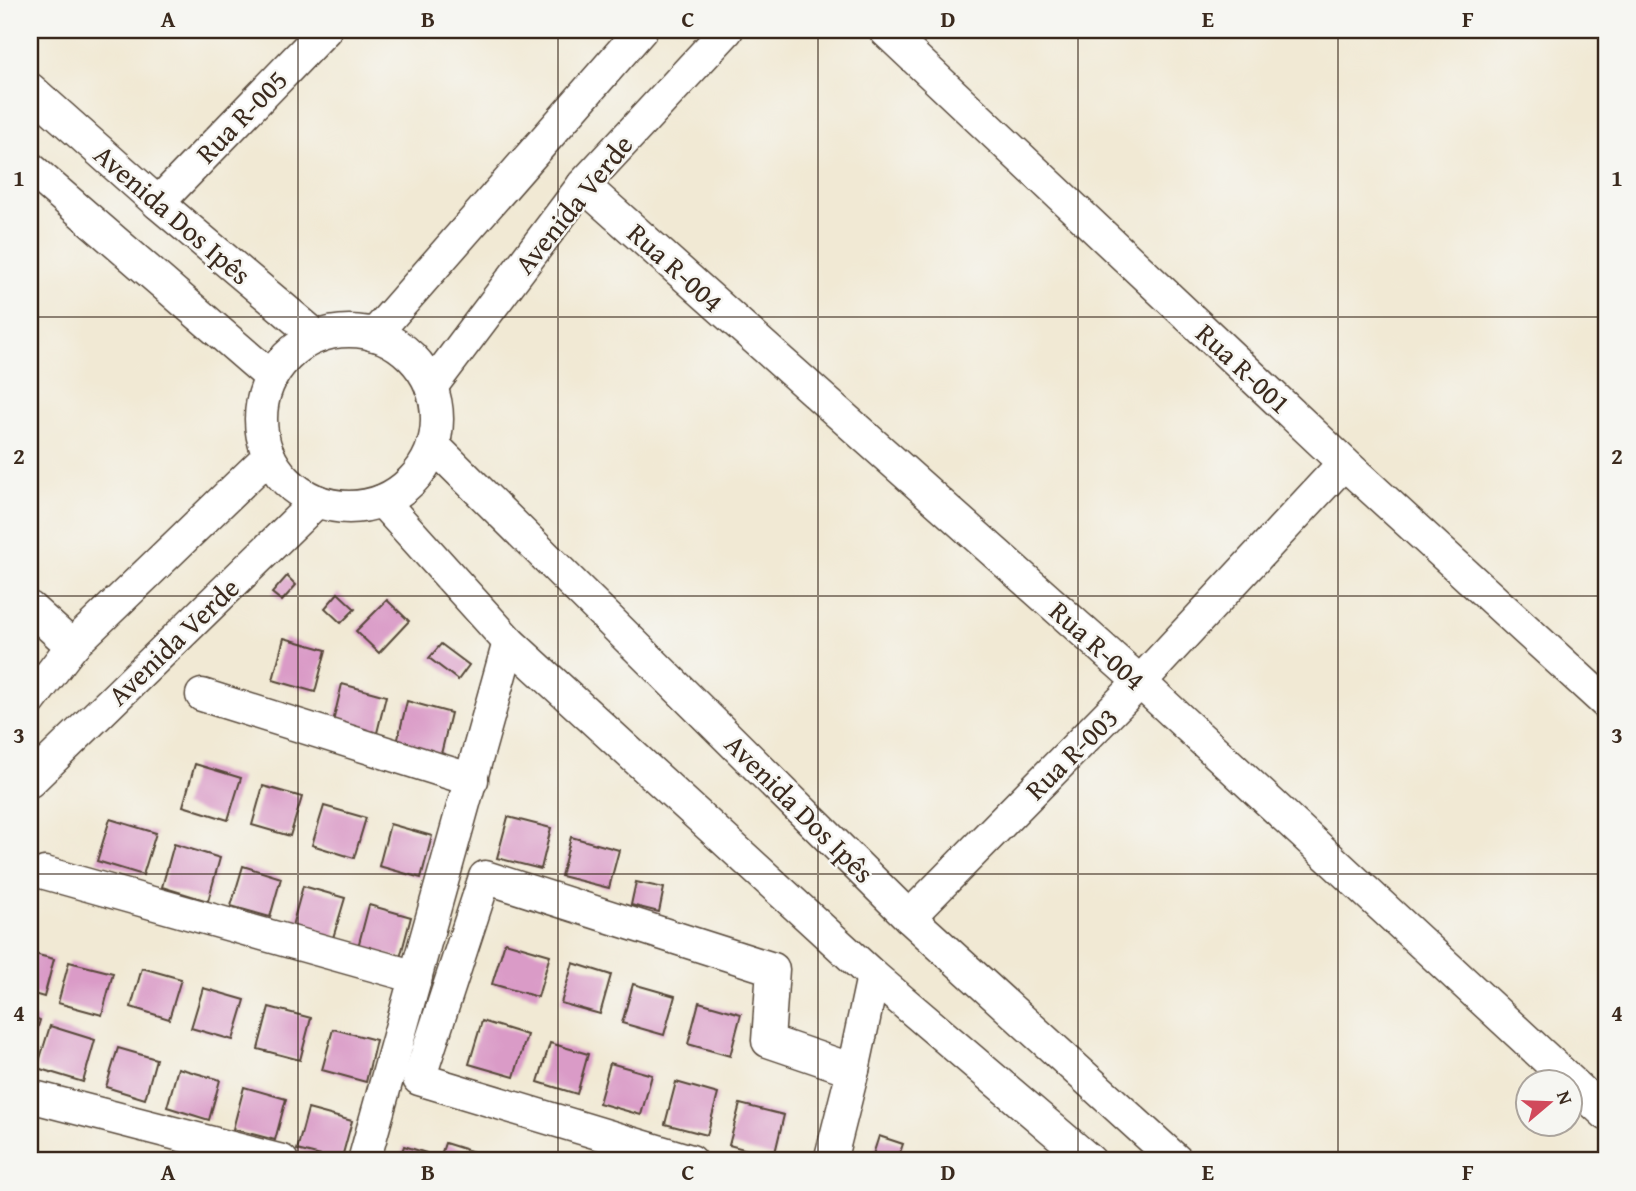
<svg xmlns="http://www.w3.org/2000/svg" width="1636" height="1191" viewBox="0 0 1636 1191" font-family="'Gentium Book Plus',serif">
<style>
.building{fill:#da9bc7}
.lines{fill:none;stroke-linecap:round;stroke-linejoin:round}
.minor-casing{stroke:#564739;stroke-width:35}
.minor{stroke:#fff;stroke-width:32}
.grid{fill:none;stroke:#3b2a1e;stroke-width:2;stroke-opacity:0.55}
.labels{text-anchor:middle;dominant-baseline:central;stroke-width:5;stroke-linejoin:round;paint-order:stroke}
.street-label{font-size:28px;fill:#3b2a1e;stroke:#f6f6f2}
.neatline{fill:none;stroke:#3b2a1e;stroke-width:2.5}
.grid-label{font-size:23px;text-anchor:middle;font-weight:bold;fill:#3b2a1e}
</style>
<rect width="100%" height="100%" fill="#f6f6f2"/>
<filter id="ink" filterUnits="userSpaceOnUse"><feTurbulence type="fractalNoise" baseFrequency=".0143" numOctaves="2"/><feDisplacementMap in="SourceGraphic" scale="14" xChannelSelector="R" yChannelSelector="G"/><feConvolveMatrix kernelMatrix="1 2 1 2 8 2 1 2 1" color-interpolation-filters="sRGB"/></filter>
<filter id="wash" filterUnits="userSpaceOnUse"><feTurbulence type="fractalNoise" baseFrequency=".00686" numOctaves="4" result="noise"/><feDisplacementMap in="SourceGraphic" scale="28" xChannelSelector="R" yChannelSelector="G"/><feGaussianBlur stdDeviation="1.57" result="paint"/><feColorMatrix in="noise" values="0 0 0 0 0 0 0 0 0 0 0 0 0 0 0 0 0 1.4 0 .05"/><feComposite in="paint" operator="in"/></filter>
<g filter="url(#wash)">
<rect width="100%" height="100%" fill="#f1e9d4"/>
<g id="blocks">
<g class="building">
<polygon points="287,576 296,585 282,601 272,593"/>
<polygon points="338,593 355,609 341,623 325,608"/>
<polygon points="387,600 409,621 379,653 356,631"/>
<polygon points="284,638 326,650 315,692 273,680"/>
<polygon points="441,644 469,665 458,680 429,658"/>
<polygon points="342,684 386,696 376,737 332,726"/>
<polygon points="407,701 451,713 441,754 397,743"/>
<polygon points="195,764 241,778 228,820 183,806"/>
<polygon points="263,786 302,797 290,836 252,825"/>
<polygon points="324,806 366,818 354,858 312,845"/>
<polygon points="508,817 551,828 541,869 497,858"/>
<polygon points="110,819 156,833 143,875 97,861"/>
<polygon points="390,824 432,836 421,878 379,866"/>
<polygon points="571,837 619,850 609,888 561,876"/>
<polygon points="174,844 220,858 208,901 162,887"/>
<polygon points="243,866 281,878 270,917 231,906"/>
<polygon points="636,882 664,888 659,912 631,905"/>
<polygon points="303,886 345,898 333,938 292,926"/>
<polygon points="369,905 411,917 400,958 358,947"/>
<polygon points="505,942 550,955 538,997 492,984"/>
<polygon points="30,953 54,959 44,997 30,993"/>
<polygon points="69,962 113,973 102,1015 58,1003"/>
<polygon points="573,963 611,975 600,1014 561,1003"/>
<polygon points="142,968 181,979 169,1019 131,1007"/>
<polygon points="633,984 675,996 664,1035 622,1023"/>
<polygon points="203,988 245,1000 233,1040 191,1028"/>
<polygon points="699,1002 741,1014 730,1056 688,1044"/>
<polygon points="269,1007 311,1018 300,1060 258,1049"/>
<polygon points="30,1016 40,1020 30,1052"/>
<polygon points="482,1021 527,1035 514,1077 469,1064"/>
<polygon points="50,1026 95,1040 83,1082 37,1068"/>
<polygon points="333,1029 376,1040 366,1082 322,1070"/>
<polygon points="550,1043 588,1054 577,1094 538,1082"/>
<polygon points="118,1048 156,1059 145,1099 106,1087"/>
<polygon points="610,1063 652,1075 641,1115 599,1103"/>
<polygon points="178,1068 220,1080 209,1120 167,1107"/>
<polygon points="676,1082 718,1094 707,1135 665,1124"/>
<polygon points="244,1087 286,1099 275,1140 233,1129"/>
<polygon points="740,1104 784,1115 774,1157 729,1145"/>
<polygon points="308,1109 352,1121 341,1161 297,1150"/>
<polygon points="879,1136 903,1144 897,1161 871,1161"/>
<polygon points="445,1143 490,1157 489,1161 439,1161"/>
<polygon points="404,1146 426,1153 423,1161 399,1161"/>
</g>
</g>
</g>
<g filter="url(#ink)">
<use href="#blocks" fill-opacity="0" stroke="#564739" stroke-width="2"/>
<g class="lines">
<defs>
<g id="minor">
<polyline points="885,30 1344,463 1606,703"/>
<polyline points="30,89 158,203 317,337"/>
<polyline points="30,168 271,377"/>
<polyline points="583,185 1140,682 1606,1114"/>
<polyline points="158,203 325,30"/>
<circle cx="349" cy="419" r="88"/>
<polyline points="374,335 641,30"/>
<polyline points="431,387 583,185 727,30"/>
<polyline points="433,445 909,917 1177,1161"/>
<polyline points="382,501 509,642 873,976 1090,1161"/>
<polyline points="30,608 72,646"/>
<polyline points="202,695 472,780"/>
<polyline points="30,701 72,646 269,456"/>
<polyline points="30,781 317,501"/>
<polyline points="45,873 416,977"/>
<polyline points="909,917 1140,682 1344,463"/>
<polyline points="30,1096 282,1161"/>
<polyline points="364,1161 509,642"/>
<polyline points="691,1161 419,1079 485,877 773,969 768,1041 853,1070"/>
<polyline points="830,1161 853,1070 873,976"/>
</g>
</defs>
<use href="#minor" class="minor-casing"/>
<use href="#minor" class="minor"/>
</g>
</g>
<path class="grid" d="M 298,30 L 298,1161M 558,30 L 558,1161M 818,30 L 818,1161M 1078,30 L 1078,1161M 1338,30 L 1338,1161M 30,317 L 1606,317M 30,596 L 1606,596M 30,874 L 1606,874"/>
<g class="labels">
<g class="street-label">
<text transform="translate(241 116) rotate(-46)">Rua R-005</text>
<text transform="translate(573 204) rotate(-51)">Avenida Verde</text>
<text transform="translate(173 214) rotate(41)">Avenida Dos Ipês</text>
<text transform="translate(676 267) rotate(42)">Rua R-004</text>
<text transform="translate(1244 368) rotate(43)">Rua R-001</text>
<text transform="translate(173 641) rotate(-44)">Avenida Verde</text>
<text transform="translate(1098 645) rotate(42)">Rua R-004</text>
<text transform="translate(1071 753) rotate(-45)">Rua R-003</text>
<text transform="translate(800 808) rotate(45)">Avenida Dos Ipês</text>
</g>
</g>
<rect width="1636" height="1191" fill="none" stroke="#f6f6f2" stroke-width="77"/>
<g transform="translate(1549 1103) rotate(71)"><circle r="33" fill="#f6f6f2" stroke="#aba49d" stroke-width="2"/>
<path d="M0-5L12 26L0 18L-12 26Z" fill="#d1495b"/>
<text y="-10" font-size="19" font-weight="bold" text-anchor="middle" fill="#3b2a1e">N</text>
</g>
<rect x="38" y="38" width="1560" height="1114" class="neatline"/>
<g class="grid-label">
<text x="168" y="27">A</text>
<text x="428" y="27">B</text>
<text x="688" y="27">C</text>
<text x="948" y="27">D</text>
<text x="1208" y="27">E</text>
<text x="1468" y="27">F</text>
<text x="19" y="186">1</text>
<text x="1617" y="186">1</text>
<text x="19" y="464">2</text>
<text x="1617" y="464">2</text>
<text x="19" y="743">3</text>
<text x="1617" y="743">3</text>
<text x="19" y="1021">4</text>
<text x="1617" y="1021">4</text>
<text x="168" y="1180">A</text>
<text x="428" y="1180">B</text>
<text x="688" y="1180">C</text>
<text x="948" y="1180">D</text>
<text x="1208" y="1180">E</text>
<text x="1468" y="1180">F</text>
</g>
</svg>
